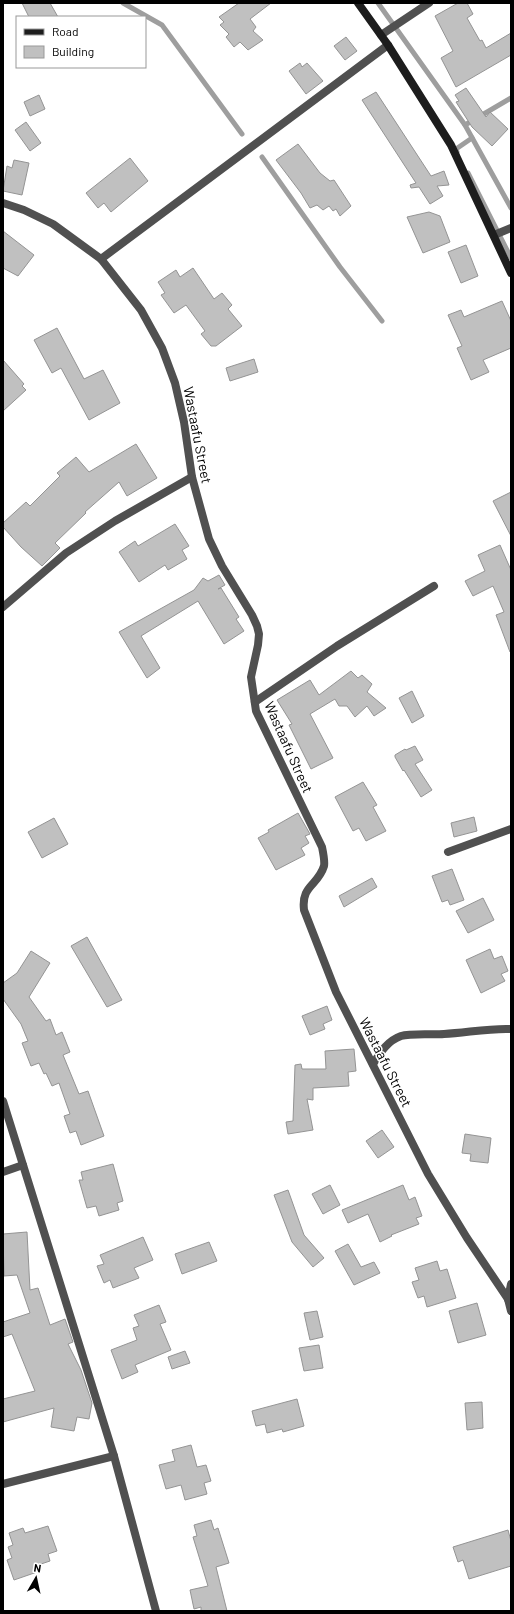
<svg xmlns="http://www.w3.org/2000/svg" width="514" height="1614" viewBox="0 0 514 1614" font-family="Barlow,sans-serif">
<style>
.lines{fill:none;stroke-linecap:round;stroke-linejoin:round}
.stream{stroke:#9e9e9e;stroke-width:5}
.building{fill:#c0c0c0;stroke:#949494}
.street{stroke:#505050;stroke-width:8}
.secondary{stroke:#1d1d1d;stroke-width:8}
.labels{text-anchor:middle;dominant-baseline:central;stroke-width:3;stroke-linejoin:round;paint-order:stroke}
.street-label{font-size:14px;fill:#000;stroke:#fff}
</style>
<rect width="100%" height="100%" fill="#fff"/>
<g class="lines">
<g class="stream">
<polyline points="123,3 162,25 242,134"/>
<polyline points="378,3 465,125 511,208"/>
<polyline points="465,125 511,98"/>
<polyline points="457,152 456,149 472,138"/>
<polyline points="262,157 340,267 382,321"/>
<polyline points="468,173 511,258"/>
</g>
</g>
<g class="building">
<polygon points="22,3 50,3 58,17 29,17"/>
<polygon points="239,3 271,3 250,19 256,27 253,31 263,40 248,50 240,42 234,47 226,37 229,34 220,25 224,22 219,17"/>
<polygon points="458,3 467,3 473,14 467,18 480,41 482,40 486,48 511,33 511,55 456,87 441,58 453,51 435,16"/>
<polygon points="346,37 357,51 345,60 334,46"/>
<polygon points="300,63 302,67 307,63 323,81 306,94 289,71"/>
<polygon points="466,88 486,117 490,112 508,129 492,146 472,127 456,102 459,101 455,95"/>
<polygon points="376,92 431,176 444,171 449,185 437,186 443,196 430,204 419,187 411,188 410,185 416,183 362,100"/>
<polygon points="39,95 45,109 30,116 24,102"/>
<polygon points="26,122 41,143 30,151 15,130"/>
<polygon points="298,144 320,173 330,181 334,180 351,206 340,216 336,209 333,211 329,206 323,210 317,205 310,208 301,193 276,160"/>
<polygon points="130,158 148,181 111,212 104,203 98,208 86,193"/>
<polygon points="14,160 29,163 22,195 3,191 7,166 12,168"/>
<polygon points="429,212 440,216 450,242 423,253 407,217"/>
<polygon points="3,231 34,255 18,276 3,268"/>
<polygon points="466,245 478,276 461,283 448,252"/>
<polygon points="193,268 214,299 222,293 232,305 228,309 242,326 216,346 211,346 201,334 205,331 186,305 174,313 161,295 165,293 158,282 176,270 180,277"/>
<polygon points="502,301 511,321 511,348 483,360 489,372 471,380 457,348 462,346 448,315 461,310 464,317"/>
<polygon points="57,328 84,379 103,370 120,403 89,420 61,368 52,373 34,340"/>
<polygon points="254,359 258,372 230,381 226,368"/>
<polygon points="3,360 24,384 22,386 26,390 3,411"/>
<polygon points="136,444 157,478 127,496 119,482 85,512 86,513 55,543 60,548 42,566 21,547 3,527 3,523 26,502 30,506 60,476 57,473 76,457 89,472"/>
<polygon points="511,492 511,536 493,501"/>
<polygon points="175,524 189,546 182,550 187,559 168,570 165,565 139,582 119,552 135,541 138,546"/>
<polygon points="500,545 511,570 511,651 510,652 496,615 504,612 493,586 473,596 465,581 485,571 478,555"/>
<polygon points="219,575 225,585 218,589 221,588 239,617 236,619 244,631 224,644 198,601 141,636 160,668 147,678 119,632 194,590 203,578 208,581"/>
<polygon points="351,671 358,678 362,675 372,684 367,692 386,708 374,716 367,706 355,717 347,706 339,706 335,699 310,714 333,758 311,769 289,725 292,724 277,700 310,680 319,695"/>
<polygon points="412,691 424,716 412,723 399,698"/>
<polygon points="415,746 423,760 415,764 432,790 421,797 404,770 403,771 395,757 395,755 405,749 406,750"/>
<polygon points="363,782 377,805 373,807 386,831 366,841 359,828 353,831 335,797"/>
<polygon points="298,813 310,834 305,836 309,843 301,848 305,855 276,870 258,838 269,832 268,830"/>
<polygon points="474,817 477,831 454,837 451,823"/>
<polygon points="54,818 68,844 42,858 28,832"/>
<polygon points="452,869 464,900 450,905 448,900 442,902 432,876"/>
<polygon points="372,878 377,887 344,907 339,896"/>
<polygon points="483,898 494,920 468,933 456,911"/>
<polygon points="87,937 122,1000 107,1007 71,946"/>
<polygon points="490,949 494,959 502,956 508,971 501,974 505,981 481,993 466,960"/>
<polygon points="31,951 50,963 29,997 46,1021 50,1019 56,1035 62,1032 70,1052 63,1055 79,1094 88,1091 104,1136 81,1145 76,1131 70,1133 64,1116 70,1114 59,1083 52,1086 46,1073 44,1074 39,1063 31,1066 22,1043 28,1041 21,1024 3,999 3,983 17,973"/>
<polygon points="327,1006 332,1020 323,1024 325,1029 310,1035 302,1016"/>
<polygon points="354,1049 356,1071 348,1072 349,1086 313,1088 313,1100 307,1099 313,1130 288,1134 286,1122 293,1121 295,1065 301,1064 302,1069 326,1069 325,1051"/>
<polygon points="382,1130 394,1147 378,1158 366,1141"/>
<polygon points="465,1134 491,1138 488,1163 470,1161 471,1154 462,1153"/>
<polygon points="113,1164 123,1201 117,1203 119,1210 99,1216 96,1206 87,1208 79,1180 83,1180 81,1172"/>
<polygon points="330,1185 340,1205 323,1214 312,1194"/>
<polygon points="403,1185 409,1200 415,1197 422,1216 416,1218 419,1224 391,1235 392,1236 380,1242 368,1214 348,1223 342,1210"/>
<polygon points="288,1190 304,1235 324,1258 313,1267 292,1242 274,1195"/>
<polygon points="27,1232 30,1290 38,1288 50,1325 65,1319 73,1342 68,1344 81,1370 92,1403 89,1419 77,1417 74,1431 51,1427 54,1408 3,1422 3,1399 35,1391 12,1334 3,1337 3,1322 30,1313 17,1275 4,1276 3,1234"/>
<polygon points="143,1237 153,1260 134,1268 139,1278 113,1288 110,1280 104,1283 97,1266 104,1264 100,1255"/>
<polygon points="209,1242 217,1261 182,1274 175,1254"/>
<polygon points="348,1244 361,1267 374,1262 380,1273 354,1285 335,1251"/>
<polygon points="437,1261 440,1271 447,1269 456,1298 427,1307 424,1296 418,1298 412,1282 419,1280 415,1268"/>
<polygon points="477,1303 486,1335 458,1343 449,1311"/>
<polygon points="159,1305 166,1322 160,1324 171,1350 135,1365 138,1372 122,1379 111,1350 137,1340 133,1328 139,1326 134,1315"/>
<polygon points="317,1311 323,1337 310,1340 304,1313"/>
<polygon points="319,1345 323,1368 304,1371 299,1348"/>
<polygon points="185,1351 190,1363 172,1369 168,1357"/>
<polygon points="297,1399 304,1426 283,1432 282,1429 267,1433 265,1424 256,1426 252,1411"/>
<polygon points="482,1402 483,1428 467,1430 465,1403"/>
<polygon points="191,1445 197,1467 206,1465 211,1481 204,1483 207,1494 185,1500 181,1485 166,1489 159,1465 175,1461 172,1450"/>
<polygon points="211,1520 214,1530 218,1528 229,1563 216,1567 227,1611 201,1611 201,1607 194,1609 190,1590 208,1586 193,1537 197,1536 194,1525"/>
<polygon points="48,1526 57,1551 48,1554 50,1561 38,1565 40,1571 14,1580 7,1560 12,1558 8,1547 13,1545 9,1533 23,1528 25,1533"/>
<polygon points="508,1530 511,1541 511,1566 469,1579 463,1560 458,1562 453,1547"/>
</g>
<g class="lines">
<g class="street">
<polyline points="381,35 429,3"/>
<path d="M 3,203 L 24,210 L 53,224 L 101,259 L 141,310 L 162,348 L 175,383 L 184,422 L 192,477 L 209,539 L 222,566 L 252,615 L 257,626 L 259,634 L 258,645 L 251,677 L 256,711 L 322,847 C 323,852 325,861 324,866 C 318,886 301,885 304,910 L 336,992 L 428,1174 L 467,1238 L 508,1299 L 511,1311"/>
<polyline points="494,235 511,228"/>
<polyline points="101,259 388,45"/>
<polyline points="3,607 66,553 115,521 192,477"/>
<polyline points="255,702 337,646 434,586"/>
<polyline points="448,852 511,829"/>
<path d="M 373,1064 C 380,1053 387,1041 401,1036 C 411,1033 432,1035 444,1034 C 466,1033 488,1028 511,1029"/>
<polyline points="3,1101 114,1456 156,1611"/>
<polyline points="3,1172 23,1165"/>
<polyline points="508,1299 511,1284"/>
<polyline points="3,1484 114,1456"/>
</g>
<polyline class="secondary" points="358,3 388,45 451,145 511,273"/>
</g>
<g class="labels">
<g class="street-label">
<text transform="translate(198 435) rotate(79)">Wastaafu Street</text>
<text transform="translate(289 747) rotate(66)">Wastaafu Street</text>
<text transform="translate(386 1062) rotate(63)">Wastaafu Street</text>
</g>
</g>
<rect width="514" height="1614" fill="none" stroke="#000000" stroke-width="8"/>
<rect x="16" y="16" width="130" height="52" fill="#ffffff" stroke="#999999"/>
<rect x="24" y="29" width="20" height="6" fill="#1d1d1d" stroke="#999999"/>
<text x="52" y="36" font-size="12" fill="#000000">Road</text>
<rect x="24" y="46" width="20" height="12" fill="#c0c0c0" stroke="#999999"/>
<text x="52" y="56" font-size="12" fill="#000000">Building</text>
<g transform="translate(36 1578) rotate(9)" stroke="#ffffff" stroke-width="3" paint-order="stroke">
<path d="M0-3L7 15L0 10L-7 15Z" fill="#000000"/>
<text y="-6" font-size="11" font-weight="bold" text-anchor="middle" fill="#000000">N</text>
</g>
</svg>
